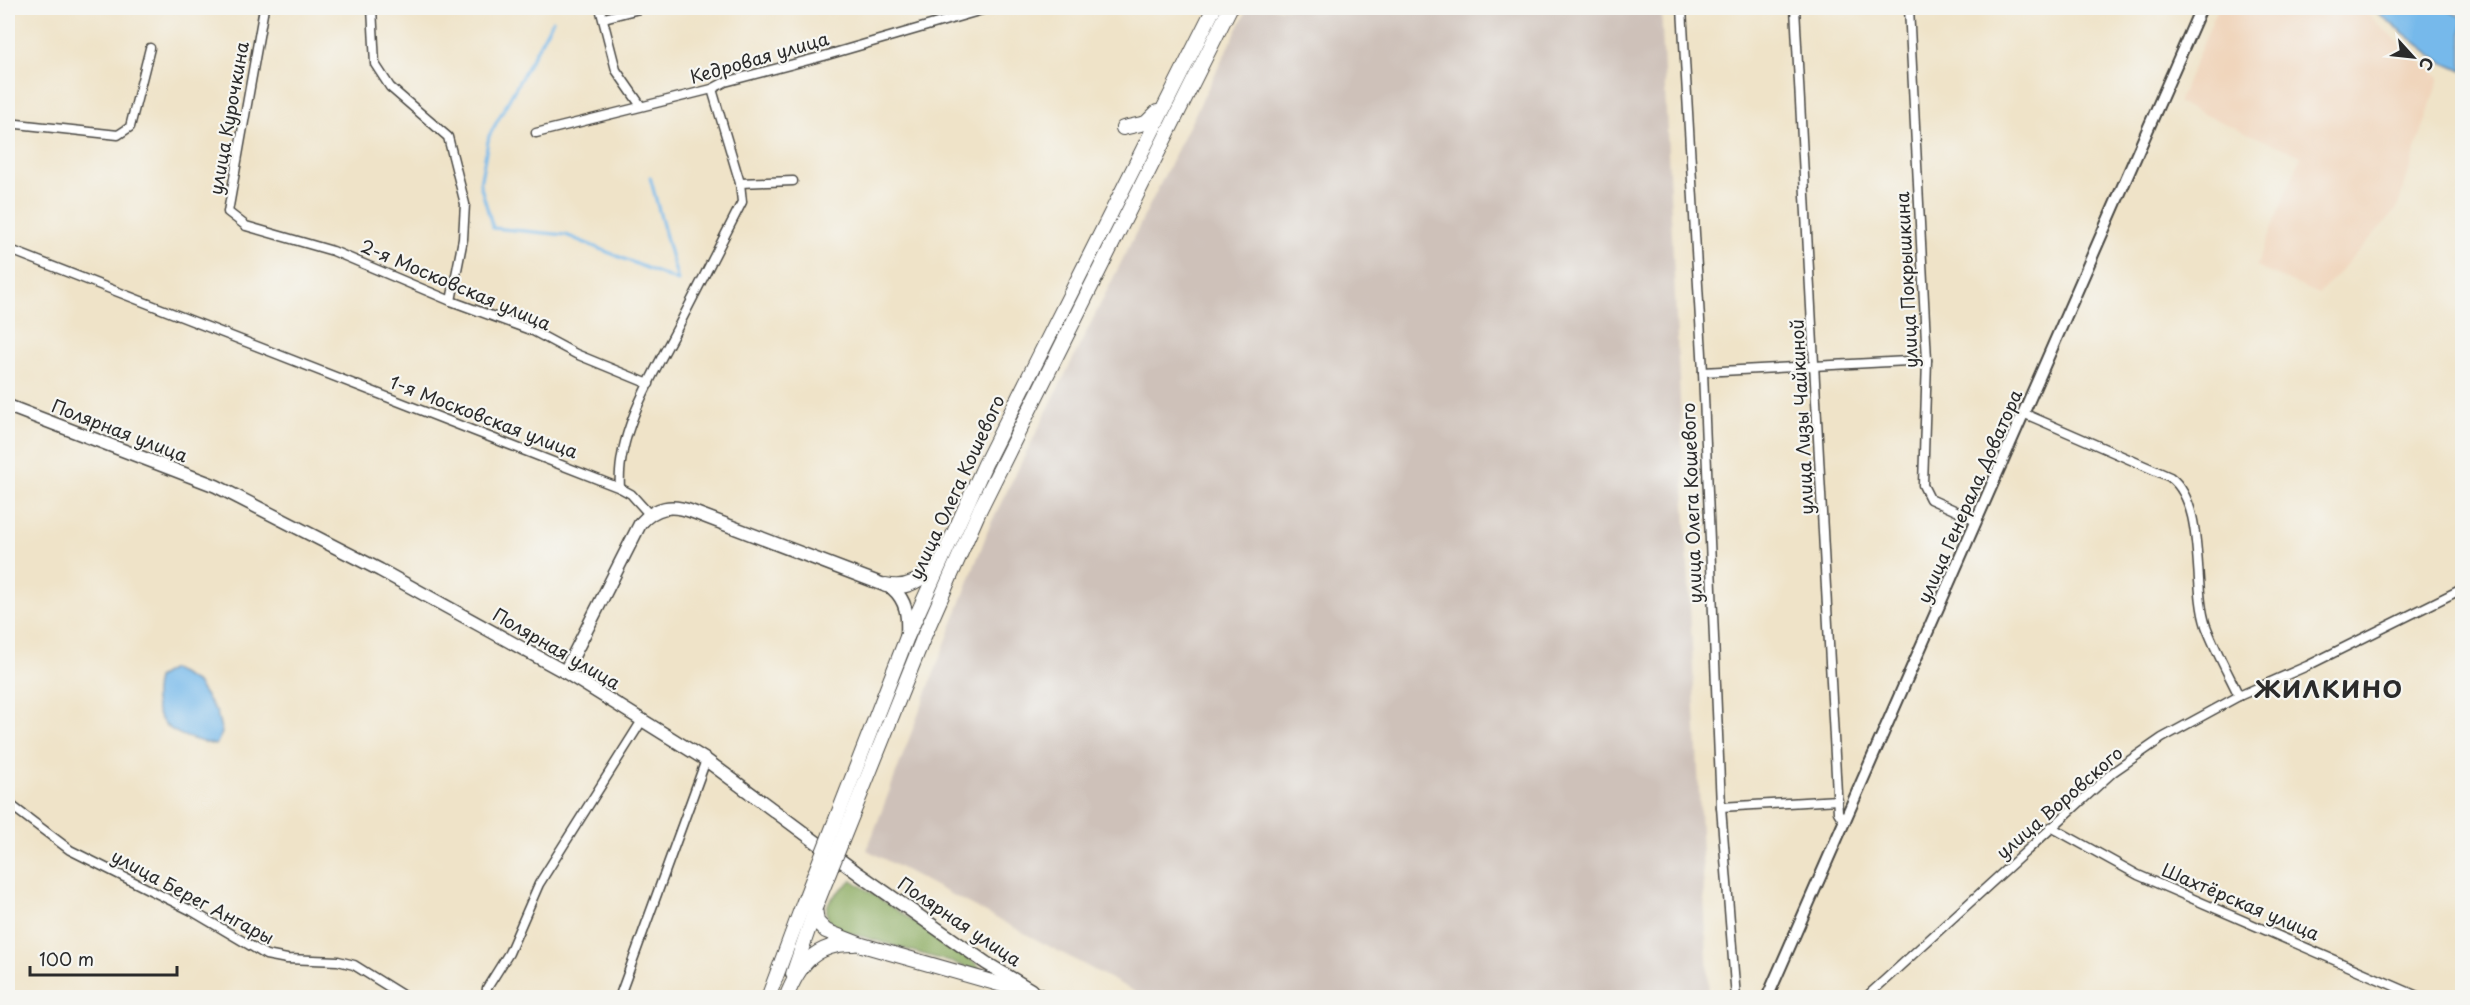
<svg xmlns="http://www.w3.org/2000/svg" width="2470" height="1005" viewBox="0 0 2470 1005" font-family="'Playpen Sans',sans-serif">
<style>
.built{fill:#f0d5bc}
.industrial{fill:#cec1b9}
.forest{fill:#8aaa5e;stroke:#5a6a44;stroke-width:1.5}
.water{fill:#76b9eb;stroke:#50728b;stroke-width:1.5}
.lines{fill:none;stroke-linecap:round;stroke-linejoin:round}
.stream{stroke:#76b9eb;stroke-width:3}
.minor-casing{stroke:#484743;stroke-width:11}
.tertiary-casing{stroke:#484743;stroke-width:14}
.secondary-casing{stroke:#484743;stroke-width:15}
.primary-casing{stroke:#484743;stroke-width:16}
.minor{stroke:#fff;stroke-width:8}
.tertiary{stroke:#fff;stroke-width:10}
.secondary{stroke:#fff;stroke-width:12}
.primary{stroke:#fff;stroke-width:14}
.primary-bridge-casing{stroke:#484743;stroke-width:16;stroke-linecap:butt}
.primary-bridge{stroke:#fff;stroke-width:14}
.labels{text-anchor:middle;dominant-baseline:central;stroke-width:4.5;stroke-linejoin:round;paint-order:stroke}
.street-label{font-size:18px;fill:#2b2b2b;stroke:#f6f6f2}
.district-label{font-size:24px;font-weight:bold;letter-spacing:1.5px;fill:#2b2b2b;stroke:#f6f6f2}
</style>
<rect width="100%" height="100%" fill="#f6f6f2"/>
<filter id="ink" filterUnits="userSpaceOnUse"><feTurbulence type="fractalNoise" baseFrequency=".0167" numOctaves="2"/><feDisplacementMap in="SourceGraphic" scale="12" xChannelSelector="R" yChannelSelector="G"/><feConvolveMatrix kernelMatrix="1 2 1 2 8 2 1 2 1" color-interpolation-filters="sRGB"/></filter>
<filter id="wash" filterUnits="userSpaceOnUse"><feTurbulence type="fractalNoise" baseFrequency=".008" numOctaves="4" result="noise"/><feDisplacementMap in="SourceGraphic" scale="24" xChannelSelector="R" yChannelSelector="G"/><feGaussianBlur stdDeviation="1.35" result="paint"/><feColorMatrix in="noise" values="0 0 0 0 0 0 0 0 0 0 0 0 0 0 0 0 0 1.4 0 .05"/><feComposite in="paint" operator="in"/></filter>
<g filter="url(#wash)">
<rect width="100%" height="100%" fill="#efe3c8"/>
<polygon class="built" points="2218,8 2360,8 2439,78 2397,209 2319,294 2256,267 2301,156 2178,103"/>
<polygon class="industrial" points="1248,8 1661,8 1709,997 1145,997 867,850 990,525"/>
<path class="forest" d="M 852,880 L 977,964 L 980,968 L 977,970 L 836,929 C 814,907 835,895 852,880 Z"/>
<g class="water">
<polygon points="2371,8 2443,8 2462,17 2462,71 2440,61"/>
<path d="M 172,669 L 197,683 L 217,713 L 222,733 L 216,745 C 176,736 146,727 157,678 Z"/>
</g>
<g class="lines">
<polyline class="stream" points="553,20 489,136 480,184 493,228 566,235 678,281 650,177"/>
</g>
</g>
<g filter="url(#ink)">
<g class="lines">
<defs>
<g id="minor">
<polyline points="264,8 228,212 246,226 333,251 451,301 533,331 576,354 649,384"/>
<polyline points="372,8 375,64 390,87 448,137 465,204 463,239 451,301"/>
<polyline points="600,8 616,70 641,106"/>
<polyline points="1682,8 1703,372 1721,807 1736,998"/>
<polyline points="1795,8 1838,812 1845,823"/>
<polyline points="1909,8 1927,360 1923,485 1930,499 1976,520"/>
<polyline points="604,18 643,8"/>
<polyline points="8,123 118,135 130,127 150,48"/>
<polyline points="536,133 712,89 725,82 824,56 989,8"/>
<polyline points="740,183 793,181"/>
<polyline points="8,249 620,488 631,494 649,514"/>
<polyline points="1703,372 1927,360"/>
<path d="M 2023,413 L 2170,477 C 2207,505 2192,585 2206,626 C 2215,650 2228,673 2239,696"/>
<path d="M 620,488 C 616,433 654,373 679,325 C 700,284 721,243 742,202 L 740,183 L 712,89"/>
<polyline points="8,803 70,850 192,911 266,955 287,959 338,961 354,965 407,998"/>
<polyline points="1721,807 1838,800"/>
<polyline points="2051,827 2138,875 2422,998"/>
<polyline points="486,998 487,988 509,953 539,884 643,719"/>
<polyline points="619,998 706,760"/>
<polyline points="1865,998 2113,772 2162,738 2239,696 2307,666 2462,589"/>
</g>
<polyline id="tertiary" points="1767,998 2201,8"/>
<g id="secondary">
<polyline points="8,406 216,486 380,570 565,672 706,760 859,874 986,963 1031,990"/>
<path d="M 565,672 L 640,524 C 656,506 672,504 693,512 L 892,588 C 907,601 908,616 907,635"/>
</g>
<g id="primary">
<polyline points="1123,128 1146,123 1157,112"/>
<path d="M 886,585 C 907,590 921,580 935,565"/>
<polyline points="907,637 985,464 1214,8"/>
<polyline points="922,641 980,509 1230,8"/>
<polyline points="815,908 817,922 826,931 862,945 1041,996"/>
<polyline points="793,974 815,910"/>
<polyline points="768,998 803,904"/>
<path d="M 786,998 C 799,964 816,943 854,944"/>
</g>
</defs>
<use href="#minor" class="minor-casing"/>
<use href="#tertiary" class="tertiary-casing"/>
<use href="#secondary" class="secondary-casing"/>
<use href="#primary" class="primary-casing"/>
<use href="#minor" class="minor"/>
<use href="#tertiary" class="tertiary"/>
<use href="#secondary" class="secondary"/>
<use href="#primary" class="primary"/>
<defs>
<g id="primary-bridge">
<polyline points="803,904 907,637"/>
<polyline points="815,908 922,641"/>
</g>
</defs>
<use href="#primary-bridge" class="primary-bridge-casing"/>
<use href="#primary-bridge" class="primary-bridge"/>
</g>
</g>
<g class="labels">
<g class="street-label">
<text transform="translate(759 57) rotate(-16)">Кедровая улица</text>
<text transform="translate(228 118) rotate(-80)">улица Курочкина</text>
<text transform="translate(1906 280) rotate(-93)">улица Покрышкина</text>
<text transform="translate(456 284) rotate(23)">2-я Московская улица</text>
<text transform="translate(484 416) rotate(21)">1-я Московская улица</text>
<text transform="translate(1801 417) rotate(-93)">улица Лизы Чайкиной</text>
<text transform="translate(120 430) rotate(21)">Полярная улица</text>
<text transform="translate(956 487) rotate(-65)">улица Олега Кошевого</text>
<text transform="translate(1969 496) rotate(-66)">улица Генерала Доватора</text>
<text transform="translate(1691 503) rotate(-92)">улица Олега Кошевого</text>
<text transform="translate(557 648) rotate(30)">Полярная улица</text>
<text transform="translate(2059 802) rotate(-41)">улица Воровского</text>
<text transform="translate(193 896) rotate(28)">улица Берег Ангары</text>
<text transform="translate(2241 901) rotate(23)">Шахтёрская улица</text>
<text transform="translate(960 921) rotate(34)">Полярная улица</text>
</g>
<g class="district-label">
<text x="2329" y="688">ЖИЛКИНО</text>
</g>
</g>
<rect width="2470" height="1005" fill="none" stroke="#f6f6f2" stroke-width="30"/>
<g transform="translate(2413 57) rotate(117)" stroke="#f6f6f2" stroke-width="4.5" paint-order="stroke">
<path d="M0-4.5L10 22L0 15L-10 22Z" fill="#2b2b2b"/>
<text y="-9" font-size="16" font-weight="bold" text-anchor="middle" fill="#2b2b2b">С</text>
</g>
<path d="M30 966v9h147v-9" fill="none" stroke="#2b2b2b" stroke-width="3"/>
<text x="39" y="966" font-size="18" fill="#2b2b2b" stroke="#f6f6f2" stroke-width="4.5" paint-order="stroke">100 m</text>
</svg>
